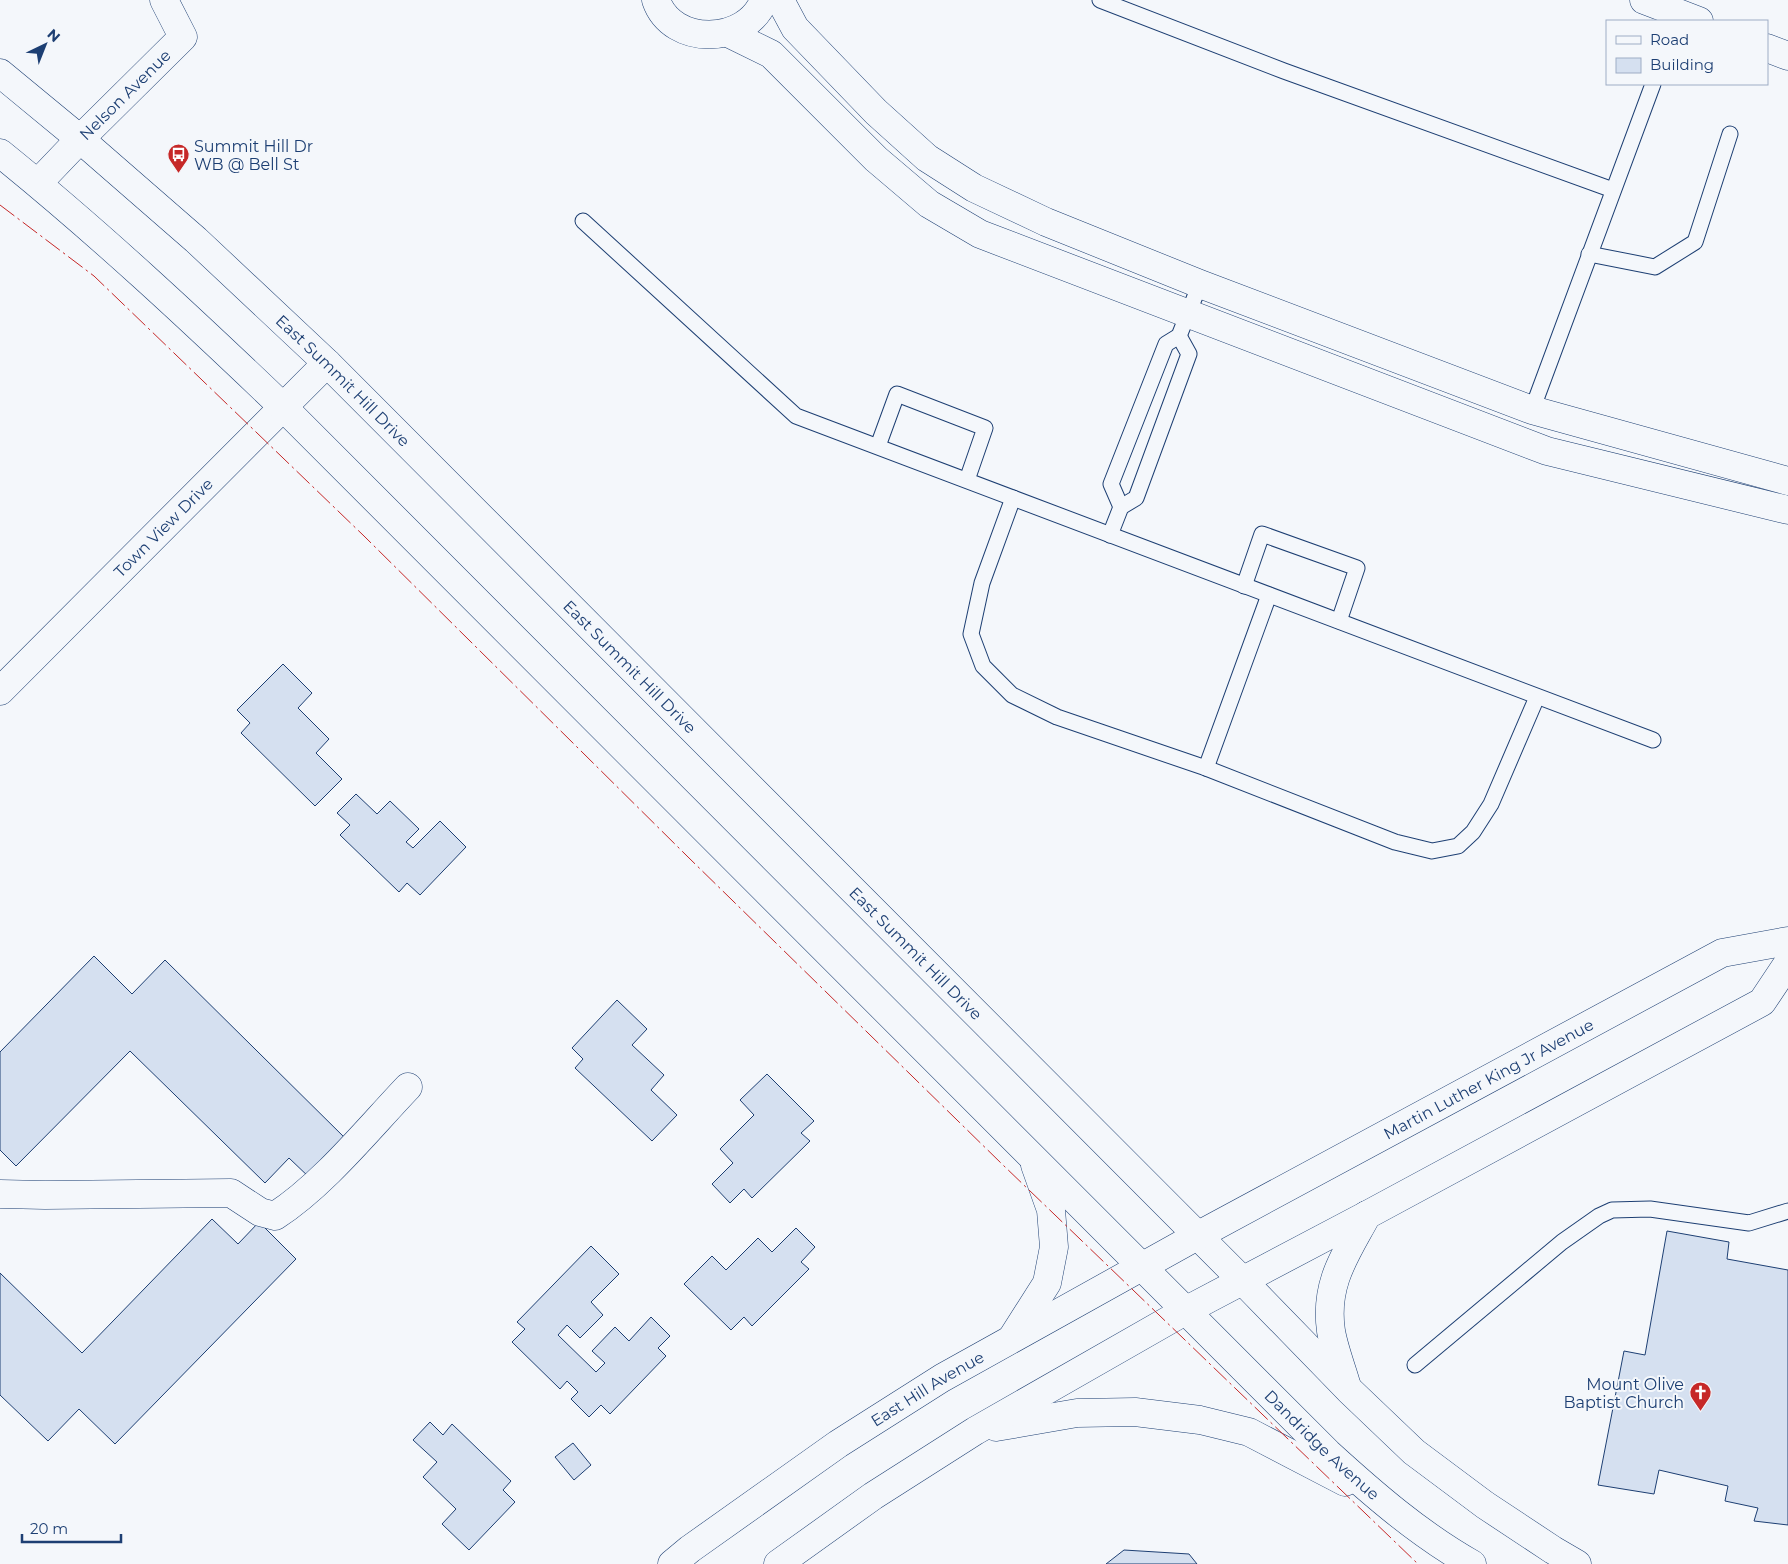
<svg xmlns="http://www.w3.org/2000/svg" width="1788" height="1564" viewBox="0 0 1788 1564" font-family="Montserrat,sans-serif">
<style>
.building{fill:#d5e0f0;stroke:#1d3f73}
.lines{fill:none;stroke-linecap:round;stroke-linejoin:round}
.lane-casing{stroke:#1d3f73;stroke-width:17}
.street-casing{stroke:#1d3f73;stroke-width:29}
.secondary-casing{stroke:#1d3f73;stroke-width:29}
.lane{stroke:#f4f7fb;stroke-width:15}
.street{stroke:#f4f7fb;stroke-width:28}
.secondary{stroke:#f4f7fb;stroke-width:28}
.power{stroke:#c62828;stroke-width:1;stroke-dasharray:18 4 2.5 4;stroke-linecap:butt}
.labels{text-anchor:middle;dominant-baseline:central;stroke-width:4;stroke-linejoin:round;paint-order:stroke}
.street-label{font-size:16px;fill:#1d3f73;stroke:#f4f7fb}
.poi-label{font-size:16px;fill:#1d3f73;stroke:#f4f7fb;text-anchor:start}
</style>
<rect width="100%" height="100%" fill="#f4f7fb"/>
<g class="building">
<polygon points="283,664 312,693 298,708 329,739 316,753 342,779 315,806 241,733 250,723 237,710"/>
<polygon points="356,794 377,814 390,801 419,829 406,842 413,848 440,821 466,847 420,895 407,883 399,892 340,835 350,825 337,813"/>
<polygon points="94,956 132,994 165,960 348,1141 311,1179 289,1158 265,1183 130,1051 16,1166 0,1150 0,1052"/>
<polygon points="617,1000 647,1029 632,1045 664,1075 651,1090 677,1115 652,1141 575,1068 583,1059 572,1048"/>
<polygon points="767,1074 814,1121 801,1133 810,1141 752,1198 744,1189 730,1203 712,1184 733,1163 720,1149 754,1115 740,1100"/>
<polygon points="212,1219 238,1244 259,1222 296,1259 115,1444 79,1409 48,1441 0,1395 0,1273 82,1353"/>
<polygon points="796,1228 815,1247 801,1262 809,1269 752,1326 744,1317 731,1330 684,1284 712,1256 726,1270 758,1238 772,1252"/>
<polygon points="1667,1231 1729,1242 1727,1259 1788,1270 1788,1525 1754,1521 1758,1508 1725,1501 1728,1486 1659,1470 1654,1494 1598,1485 1624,1351 1645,1355"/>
<polygon points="591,1246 619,1274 591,1302 603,1315 580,1338 567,1325 558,1335 596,1372 605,1363 592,1351 615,1327 629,1341 651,1317 670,1336 658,1348 666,1356 610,1414 601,1405 589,1417 571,1399 578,1392 567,1381 560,1389 512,1342 525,1329 517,1322"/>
<polygon points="430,1422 443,1435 452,1424 511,1481 503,1490 515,1502 469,1550 442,1524 456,1509 423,1477 437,1462 413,1440"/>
<polygon points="573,1443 591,1465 574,1480 555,1457"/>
<polygon points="1124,1550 1189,1554 1197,1564 1106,1564"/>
</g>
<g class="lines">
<defs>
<g id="lane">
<polyline points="1100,0 1284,71 1613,190"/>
<polyline points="583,221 796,416 1653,740"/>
<polyline points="1589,254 1655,267 1695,242 1730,134"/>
<polyline points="1532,410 1653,84"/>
<polyline points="878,446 897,394 985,428 967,480"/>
<polyline points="1013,498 982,583 971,634 983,666 1012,695 1057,717 1206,768 1395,842 1432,851 1458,846 1473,832 1491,804 1537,697"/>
<polyline points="1121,507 1111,484 1166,344 1179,336 1200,284"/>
<polyline points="1110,535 1121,507 1136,498 1189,354 1179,336"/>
<polyline points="1244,586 1262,534 1357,568 1339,621"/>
<polyline points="1206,768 1269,595"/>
<polyline points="1415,1365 1562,1242 1599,1216 1612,1210 1650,1209 1749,1223 1788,1211"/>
</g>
<g id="street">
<path d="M 656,0 C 672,47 747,45 764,0"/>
<polyline points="780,0 795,28 876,112 927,158 974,188 1046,222 1200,284 1532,410 1788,481"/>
<polyline points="1644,0 1699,21"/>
<polyline points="728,33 771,54 876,159 929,204 980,234 1547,451 1788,510"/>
<polyline points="1767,48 1788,56"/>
<path id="s1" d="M 38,183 L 80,139 L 183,37 L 164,0"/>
<path id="s2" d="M 0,691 L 327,363"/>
<path d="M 0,1194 L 45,1195 L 231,1193 L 260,1212 L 275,1216 C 323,1185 368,1129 408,1087"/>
</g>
<g id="secondary">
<path id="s3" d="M 0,73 L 80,139 L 196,240 L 327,363 L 1242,1280 L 1349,1390 L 1414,1452 L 1485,1505 L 1553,1550 L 1577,1564"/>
<path id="s4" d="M 0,153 C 99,233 192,320 284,408 L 1328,1453 C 1373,1494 1419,1534 1472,1564"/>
<polyline points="1012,1338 1047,1283 1054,1247 1051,1210 1035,1165"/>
<path d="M 1347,1387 C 1342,1369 1334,1349 1331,1331 C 1324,1283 1346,1254 1367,1215"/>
<polyline points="996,1427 1077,1413 1135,1412 1200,1420 1249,1432 1345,1482"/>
<path id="s5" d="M 672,1564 L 690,1549 L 838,1444 L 942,1378 L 1197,1236 L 1722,953 L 1788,941"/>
<polyline points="778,1564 873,1496 975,1431 1185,1311 1367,1215 1762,1002 1788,963"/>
</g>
</defs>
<use href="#lane" class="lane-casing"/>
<use href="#street" class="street-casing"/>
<use href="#secondary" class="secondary-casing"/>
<use href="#lane" class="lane"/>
<use href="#street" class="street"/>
<use href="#secondary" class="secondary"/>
<polyline class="power" points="0,205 94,276 364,536 688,857 1003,1165 1418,1564"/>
</g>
<defs>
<symbol id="bus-pin" viewBox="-11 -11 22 30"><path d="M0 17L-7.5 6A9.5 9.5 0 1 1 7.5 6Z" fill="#c62828" stroke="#f4f7fb"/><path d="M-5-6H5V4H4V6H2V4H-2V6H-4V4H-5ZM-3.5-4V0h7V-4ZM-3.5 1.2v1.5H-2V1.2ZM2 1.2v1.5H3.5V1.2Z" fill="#fff"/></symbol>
<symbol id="church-pin" viewBox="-11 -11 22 30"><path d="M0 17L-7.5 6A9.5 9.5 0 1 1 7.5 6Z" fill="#c62828" stroke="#f4f7fb"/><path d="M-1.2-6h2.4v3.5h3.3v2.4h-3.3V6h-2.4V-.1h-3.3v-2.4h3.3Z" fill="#fff"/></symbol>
</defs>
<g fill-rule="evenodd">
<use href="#bus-pin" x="166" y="142" width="25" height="34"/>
<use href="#church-pin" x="1688" y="1380" width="25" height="34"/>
</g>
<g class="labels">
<g class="street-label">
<text stroke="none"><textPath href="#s1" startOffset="124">Nelson Avenue</textPath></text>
<text stroke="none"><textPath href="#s3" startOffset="461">East Summit Hill Drive</textPath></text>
<text stroke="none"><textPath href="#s2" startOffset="231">Town View Drive</textPath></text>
<text stroke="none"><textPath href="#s3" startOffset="866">East Summit Hill Drive</textPath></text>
<text stroke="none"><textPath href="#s3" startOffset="1271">East Summit Hill Drive</textPath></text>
<text stroke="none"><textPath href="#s5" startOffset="951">Martin Luther King Jr Avenue</textPath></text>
<text stroke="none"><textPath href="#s5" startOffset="310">East Hill Avenue</textPath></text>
<text stroke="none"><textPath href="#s4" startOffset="1849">Dandridge Avenue</textPath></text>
</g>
<g class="poi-label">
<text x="194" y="146">Summit Hill Dr<tspan x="194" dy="18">WB @ Bell St</tspan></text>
<text x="1684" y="1384" text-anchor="end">Mount Olive<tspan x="1684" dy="18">Baptist Church</tspan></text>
</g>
</g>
<rect x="1606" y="20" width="162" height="65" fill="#f4f7fb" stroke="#9eadc5"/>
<rect x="1616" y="36" width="25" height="8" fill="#f4f7fb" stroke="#9eadc5"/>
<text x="1650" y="45" font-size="15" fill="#1d3f73">Road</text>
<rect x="1616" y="58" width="25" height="15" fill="#d5e0f0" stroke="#9eadc5"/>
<text x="1650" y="70" font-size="15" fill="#1d3f73">Building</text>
<g transform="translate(45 45) rotate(43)" stroke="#f4f7fb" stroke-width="4" paint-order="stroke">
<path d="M0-4L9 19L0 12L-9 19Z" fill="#1d3f73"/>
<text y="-8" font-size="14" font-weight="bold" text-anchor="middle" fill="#1d3f73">N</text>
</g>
<path d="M22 1534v8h99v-8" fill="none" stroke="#1d3f73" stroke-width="2.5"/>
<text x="30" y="1534" font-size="15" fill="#1d3f73" stroke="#f4f7fb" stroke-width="4" paint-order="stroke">20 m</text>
</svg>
